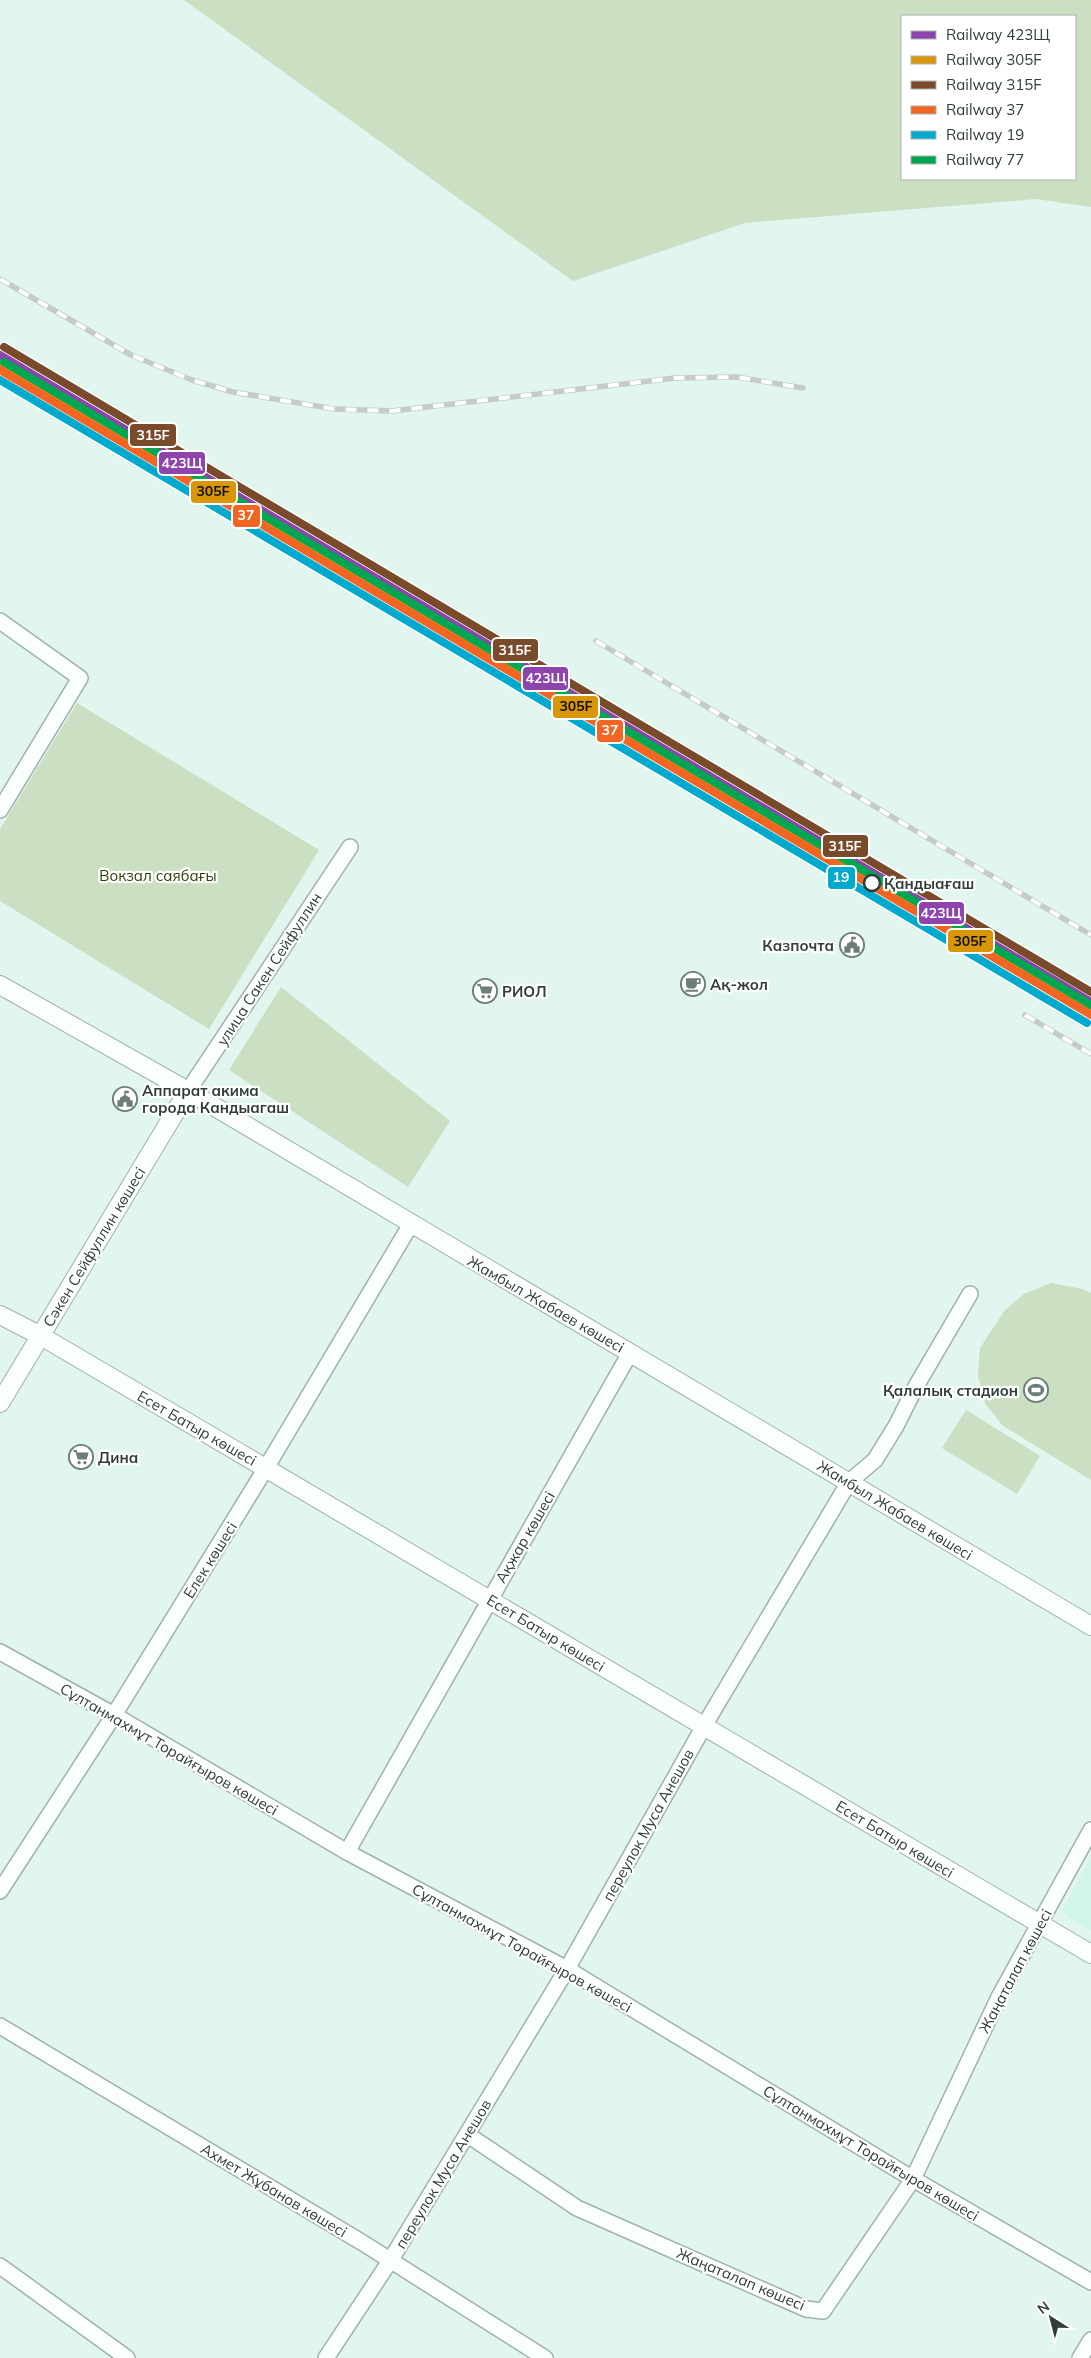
<svg xmlns="http://www.w3.org/2000/svg" width="1091" height="2358" viewBox="0 0 1091 2358" font-family="Mulish,sans-serif">
<style>
.built{fill:#d2f5e9}
.green{fill:#cbdfc3;fill-rule:evenodd}
.lines{fill:none;stroke-linecap:round;stroke-linejoin:round}
.minor-casing{stroke:#a0b1ab;stroke-width:18}
.tertiary-casing{stroke:#a0b1ab;stroke-width:20}
.minor{stroke:#fafefc;stroke-width:15}
.tertiary{stroke:#fafefc;stroke-width:18}
.rail-casing{stroke:#c5cbc9;stroke-width:5.5}
.rail{stroke:#fff;stroke-width:4;stroke-dasharray:11;stroke-linecap:butt}
.rail-1-casing{stroke:#fff;stroke-width:11}
.rail-2-casing{stroke:#fff;stroke-width:11}
.rail-3-casing{stroke:#fff;stroke-width:11}
.rail-4-casing{stroke:#fff;stroke-width:11}
.rail-5-casing{stroke:#fff;stroke-width:11}
.rail-6-casing{stroke:#fff;stroke-width:11}
.rail-1{stroke:#8e44ad;stroke-width:8}
.rail-2{stroke:#d99609;stroke-width:8}
.rail-3{stroke:#7a4b2a;stroke-width:8}
.rail-4{stroke:#f26522;stroke-width:8}
.rail-5{stroke:#00a9ce;stroke-width:8}
.rail-6{stroke:#00a651;stroke-width:8}
.stop-dot{fill:#fff;stroke:#2f3e39;stroke-width:2.5}
.labels{text-anchor:middle;dominant-baseline:central;stroke-width:4.5;stroke-linejoin:round;paint-order:stroke}
.park-label{font-size:15px;fill:#2e3f04;stroke:#fff}
.stop-label{font-size:15px;font-weight:bold;fill:#2f3e39;stroke:#fff;text-anchor:start}
.poi-label{font-size:15px;font-weight:bold;fill:#2f3e39;stroke:#fff;text-anchor:start}
.street-label{font-size:15px;fill:#2f3e39;stroke:#fff}
.line-badge{stroke:#fff;stroke-width:2}
.badge-label{font-size:14px;text-anchor:middle;font-weight:bold;fill:#fff}
.pale-badge-label{font-size:14px;text-anchor:middle;font-weight:bold;fill:#111}
</style>
<rect width="100%" height="100%" fill="#e0f6ee"/>
<polygon class="built" points="1091,1857 1091,1930 1061,1912"/>
<g class="green">
<path d="M 184,0 L 1091,0 L 1091,207 L 1036,199 L 745,223 L 573,281 ZM 902,16 L 1075,16 L 1075,179 L 902,179 Z"/>
<polygon points="77,703 319,850 209,1029 0,901 0,829"/>
<polygon points="281,987 450,1121 408,1187 229,1070"/>
<polygon points="1051,1283 1083,1289 1091,1293 1091,1480 1002,1425 985,1403 978,1376 980,1348 1005,1310 1024,1294"/>
<polygon points="966,1410 1040,1456 1017,1494 942,1448"/>
</g>
<g class="lines">
<defs>
<g id="minor">
<polyline points="0,621 80,678 0,810"/>
<polyline points="188,1091 350,847"/>
<polyline points="0,1652 114,1715 347,1852 567,1969 913,2179 1091,2282"/>
<polyline points="347,1852 630,1353"/>
<polyline points="0,1891 114,1715 266,1468 411,1224"/>
<polyline points="0,2026 363,2243 545,2358"/>
<polyline points="468,2135 577,2208 806,2309 823,2311 913,2179 999,1997 1091,1830"/>
<polyline points="0,2266 127,2358"/>
<polyline points="326,2358 390,2261 567,1969 704,1726 849,1482 875,1460 896,1426 915,1388 970,1294"/>
<polyline points="1080,2358 1091,2340"/>
</g>
<g id="tertiary">
<polyline points="0,985 188,1091 1091,1626"/>
<polyline points="0,1315 41,1336 1091,1954"/>
<polyline points="0,1403 188,1091"/>
</g>
</defs>
<use href="#minor" class="minor-casing"/>
<use href="#tertiary" class="tertiary-casing"/>
<use href="#minor" class="minor"/>
<use href="#tertiary" class="tertiary"/>
<defs>
<g id="rail">
<polyline points="0,279 131,355 192,380 233,392 334,409 392,411 675,378 737,377 803,388"/>
<polyline points="200,474 331,541 1091,991"/>
<polyline points="596,641 1091,935"/>
<polyline points="1025,1015 1091,1054"/>
</g>
</defs>
<use href="#rail" class="rail-casing"/>
<use href="#rail" class="rail"/>
<defs>
<polyline id="rail-1" points="0,355 1091,1002"/>
<polyline id="rail-2" points="0,365 1087,1010"/>
<polyline id="rail-3" points="4,347 1091,992"/>
<polyline id="rail-4" points="0,370 1091,1015"/>
<polyline id="rail-5" points="0,380 1087,1023"/>
<polyline id="rail-6" points="4,362 1091,1005"/>
</defs>
<use href="#rail-1" class="rail-1-casing"/>
<use href="#rail-2" class="rail-2-casing"/>
<use href="#rail-3" class="rail-3-casing"/>
<use href="#rail-4" class="rail-4-casing"/>
<use href="#rail-5" class="rail-5-casing"/>
<use href="#rail-6" class="rail-6-casing"/>
<use href="#rail-1" class="rail-1"/>
<use href="#rail-2" class="rail-2"/>
<use href="#rail-3" class="rail-3"/>
<use href="#rail-4" class="rail-4"/>
<use href="#rail-5" class="rail-5"/>
<use href="#rail-6" class="rail-6"/>
</g>
<defs>
<symbol id="civic-ring" viewBox="-11 -11 22 22"><circle r="9.5" fill="#fff" stroke="#6d7e78" stroke-width="1.5"/><path d="M-.6-6.5H3V-4.5H.6V-3L4-1V1h2V6H-6V1h2V-1L-.6-3ZM-1.2 2.5V6h2.4V2.5Z" fill="#6d7e78"/></symbol>
<symbol id="cafe-ring" viewBox="-11 -11 22 22"><circle r="9.5" fill="#fff" stroke="#6d7e78" stroke-width="1.5"/><path d="M-5.5-4.5H6V0H3Q3 3.5 0 3.5H-2.5Q-5.5 3.5-5.5 0ZM3-3.2v2h1.7v-2ZM-6 4.5H4V6H-6Z" fill="#6d7e78"/></symbol>
<symbol id="supermarket-ring" viewBox="-11 -11 22 22"><circle r="9.5" fill="#fff" stroke="#6d7e78" stroke-width="1.5"/><path d="M-6-5.5h2.5l.6 2H6L4.5 2H-2.5L-4.4-4H-6ZM-1.5 3.2a1.3 1.3 0 1 0 .1 0ZM3 3.2a1.3 1.3 0 1 0 .1 0Z" fill="#6d7e78"/></symbol>
<symbol id="stadium-ring" viewBox="-11 -11 22 22"><circle r="9.5" fill="#fff" stroke="#6d7e78" stroke-width="1.5"/><path d="M0-5a6.5 5 0 1 0 0 10a6.5 5 0 1 0 0-10ZM-3.5-1.8h7v3.6h-7Z" fill="#6d7e78"/></symbol>
</defs>
<g fill-rule="evenodd">
<use href="#civic-ring" x="838" y="931" width="28" height="28"/>
<use href="#cafe-ring" x="679" y="970" width="28" height="28"/>
<use href="#supermarket-ring" x="471" y="977" width="28" height="28"/>
<use href="#civic-ring" x="111" y="1085" width="28" height="28"/>
<use href="#stadium-ring" x="1022" y="1376" width="28" height="28"/>
<use href="#supermarket-ring" x="67" y="1443" width="28" height="28"/>
</g>
<circle class="stop-dot" cx="872" cy="883" r="8"/>
<g class="labels">
<g class="park-label">
<text x="158" y="875">Вокзал саябағы</text>
</g>
<g class="stop-label">
<text x="884" y="883">Қандыағаш</text>
</g>
<g class="poi-label">
<text x="834" y="945" text-anchor="end">Казпочта</text>
<text x="710" y="984">Ақ-жол</text>
<text x="502" y="991">РИОЛ</text>
<text x="142" y="1090">Аппарат акима<tspan x="142" dy="17">города Кандыагаш</tspan></text>
<text x="1018" y="1390" text-anchor="end">Қалалық стадион</text>
<text x="98" y="1457">Дина</text>
</g>
<g class="street-label">
<text transform="translate(269 969) rotate(-57)">улица Сакен Сейфуллин</text>
<text transform="translate(94 1247) rotate(-59)">Сәкен Сейфуллин көшесі</text>
<text transform="translate(546 1304) rotate(30)">Жамбыл Жабаев көшесі</text>
<text transform="translate(197 1428) rotate(30)">Есет Батыр көшесі</text>
<text transform="translate(895 1510) rotate(31)">Жамбыл Жабаев көшесі</text>
<text transform="translate(525 1537) rotate(-60)">Ақжар көшесі</text>
<text transform="translate(210 1560) rotate(-58)">Елек көшесі</text>
<text transform="translate(546 1633) rotate(31)">Есет Батыр көшесі</text>
<text transform="translate(169 1749) rotate(30)">Сұлтанмахмұт Торайғыров көшесі</text>
<text transform="translate(648 1825) rotate(-61)">переулок Муса Анешов</text>
<text transform="translate(895 1839) rotate(31)">Есет Батыр көшесі</text>
<text transform="translate(522 1948) rotate(29)">Сұлтанмахмұт Торайғыров көшесі</text>
<text transform="translate(1015 1971) rotate(-62)">Жаңаталап көшесі</text>
<text transform="translate(871 2153) rotate(31)">Сұлтанмахмұт Торайғыров көшесі</text>
<text transform="translate(443 2174) rotate(-59)">переулок Муса Анешов</text>
<text transform="translate(274 2190) rotate(31)">Ахмет Жұбанов көшесі</text>
<text transform="translate(741 2279) rotate(23)">Жаңаталап көшесі</text>
</g>
</g>
<g class="line-badge">
<rect x="129" y="423" width="48" height="24" rx="5" fill="#7a4b2a"/>
<rect x="158" y="451" width="48" height="24" rx="5" fill="#8e44ad"/>
<rect x="190" y="480" width="47" height="24" rx="5" fill="#d99609"/>
<rect x="232" y="504" width="29" height="24" rx="5" fill="#f26522"/>
<rect x="492" y="638" width="47" height="24" rx="5" fill="#7a4b2a"/>
<rect x="522" y="666" width="47" height="25" rx="5" fill="#8e44ad"/>
<rect x="552" y="695" width="47" height="24" rx="5" fill="#d99609"/>
<rect x="596" y="719" width="28" height="24" rx="5" fill="#f26522"/>
<rect x="822" y="834" width="47" height="24" rx="5" fill="#7a4b2a"/>
<rect x="827" y="866" width="29" height="24" rx="5" fill="#00a9ce"/>
<rect x="918" y="901" width="47" height="24" rx="5" fill="#8e44ad"/>
<rect x="947" y="929" width="47" height="24" rx="5" fill="#d99609"/>
</g>
<g class="badge-label">
<text x="153" y="440">315F</text>
<text x="182" y="468">423Щ</text>
<text x="246" y="520">37</text>
<text x="515" y="655">315F</text>
<text x="546" y="683">423Щ</text>
<text x="610" y="735">37</text>
<text x="845" y="851">315F</text>
<text x="841" y="882">19</text>
<text x="941" y="918">423Щ</text>
</g>
<g class="pale-badge-label">
<text x="213" y="496">305F</text>
<text x="576" y="711">305F</text>
<text x="970" y="946">305F</text>
</g>
<rect x="901" y="15" width="175" height="165" fill="#ffffff" stroke="#acb2b0"/>
<rect x="911" y="31" width="25" height="8" fill="#8e44ad" stroke="#acb2b0"/>
<text x="946" y="40" font-size="15" fill="#2f3e39">Railway 423Щ</text>
<rect x="911" y="56" width="25" height="8" fill="#d99609" stroke="#acb2b0"/>
<text x="946" y="65" font-size="15" fill="#2f3e39">Railway 305F</text>
<rect x="911" y="81" width="25" height="8" fill="#7a4b2a" stroke="#acb2b0"/>
<text x="946" y="90" font-size="15" fill="#2f3e39">Railway 315F</text>
<rect x="911" y="106" width="25" height="8" fill="#f26522" stroke="#acb2b0"/>
<text x="946" y="115" font-size="15" fill="#2f3e39">Railway 37</text>
<rect x="911" y="131" width="25" height="8" fill="#00a9ce" stroke="#acb2b0"/>
<text x="946" y="140" font-size="15" fill="#2f3e39">Railway 19</text>
<rect x="911" y="156" width="25" height="8" fill="#00a651" stroke="#acb2b0"/>
<text x="946" y="165" font-size="15" fill="#2f3e39">Railway 77</text>
<g transform="translate(1051 2318) rotate(324)" stroke="#ffffff" stroke-width="4" paint-order="stroke">
<path d="M0-4L9 19L0 12L-9 19Z" fill="#2f3e39"/>
<text y="-8" font-size="14" font-weight="bold" text-anchor="middle" fill="#2f3e39">N</text>
</g>
</svg>
